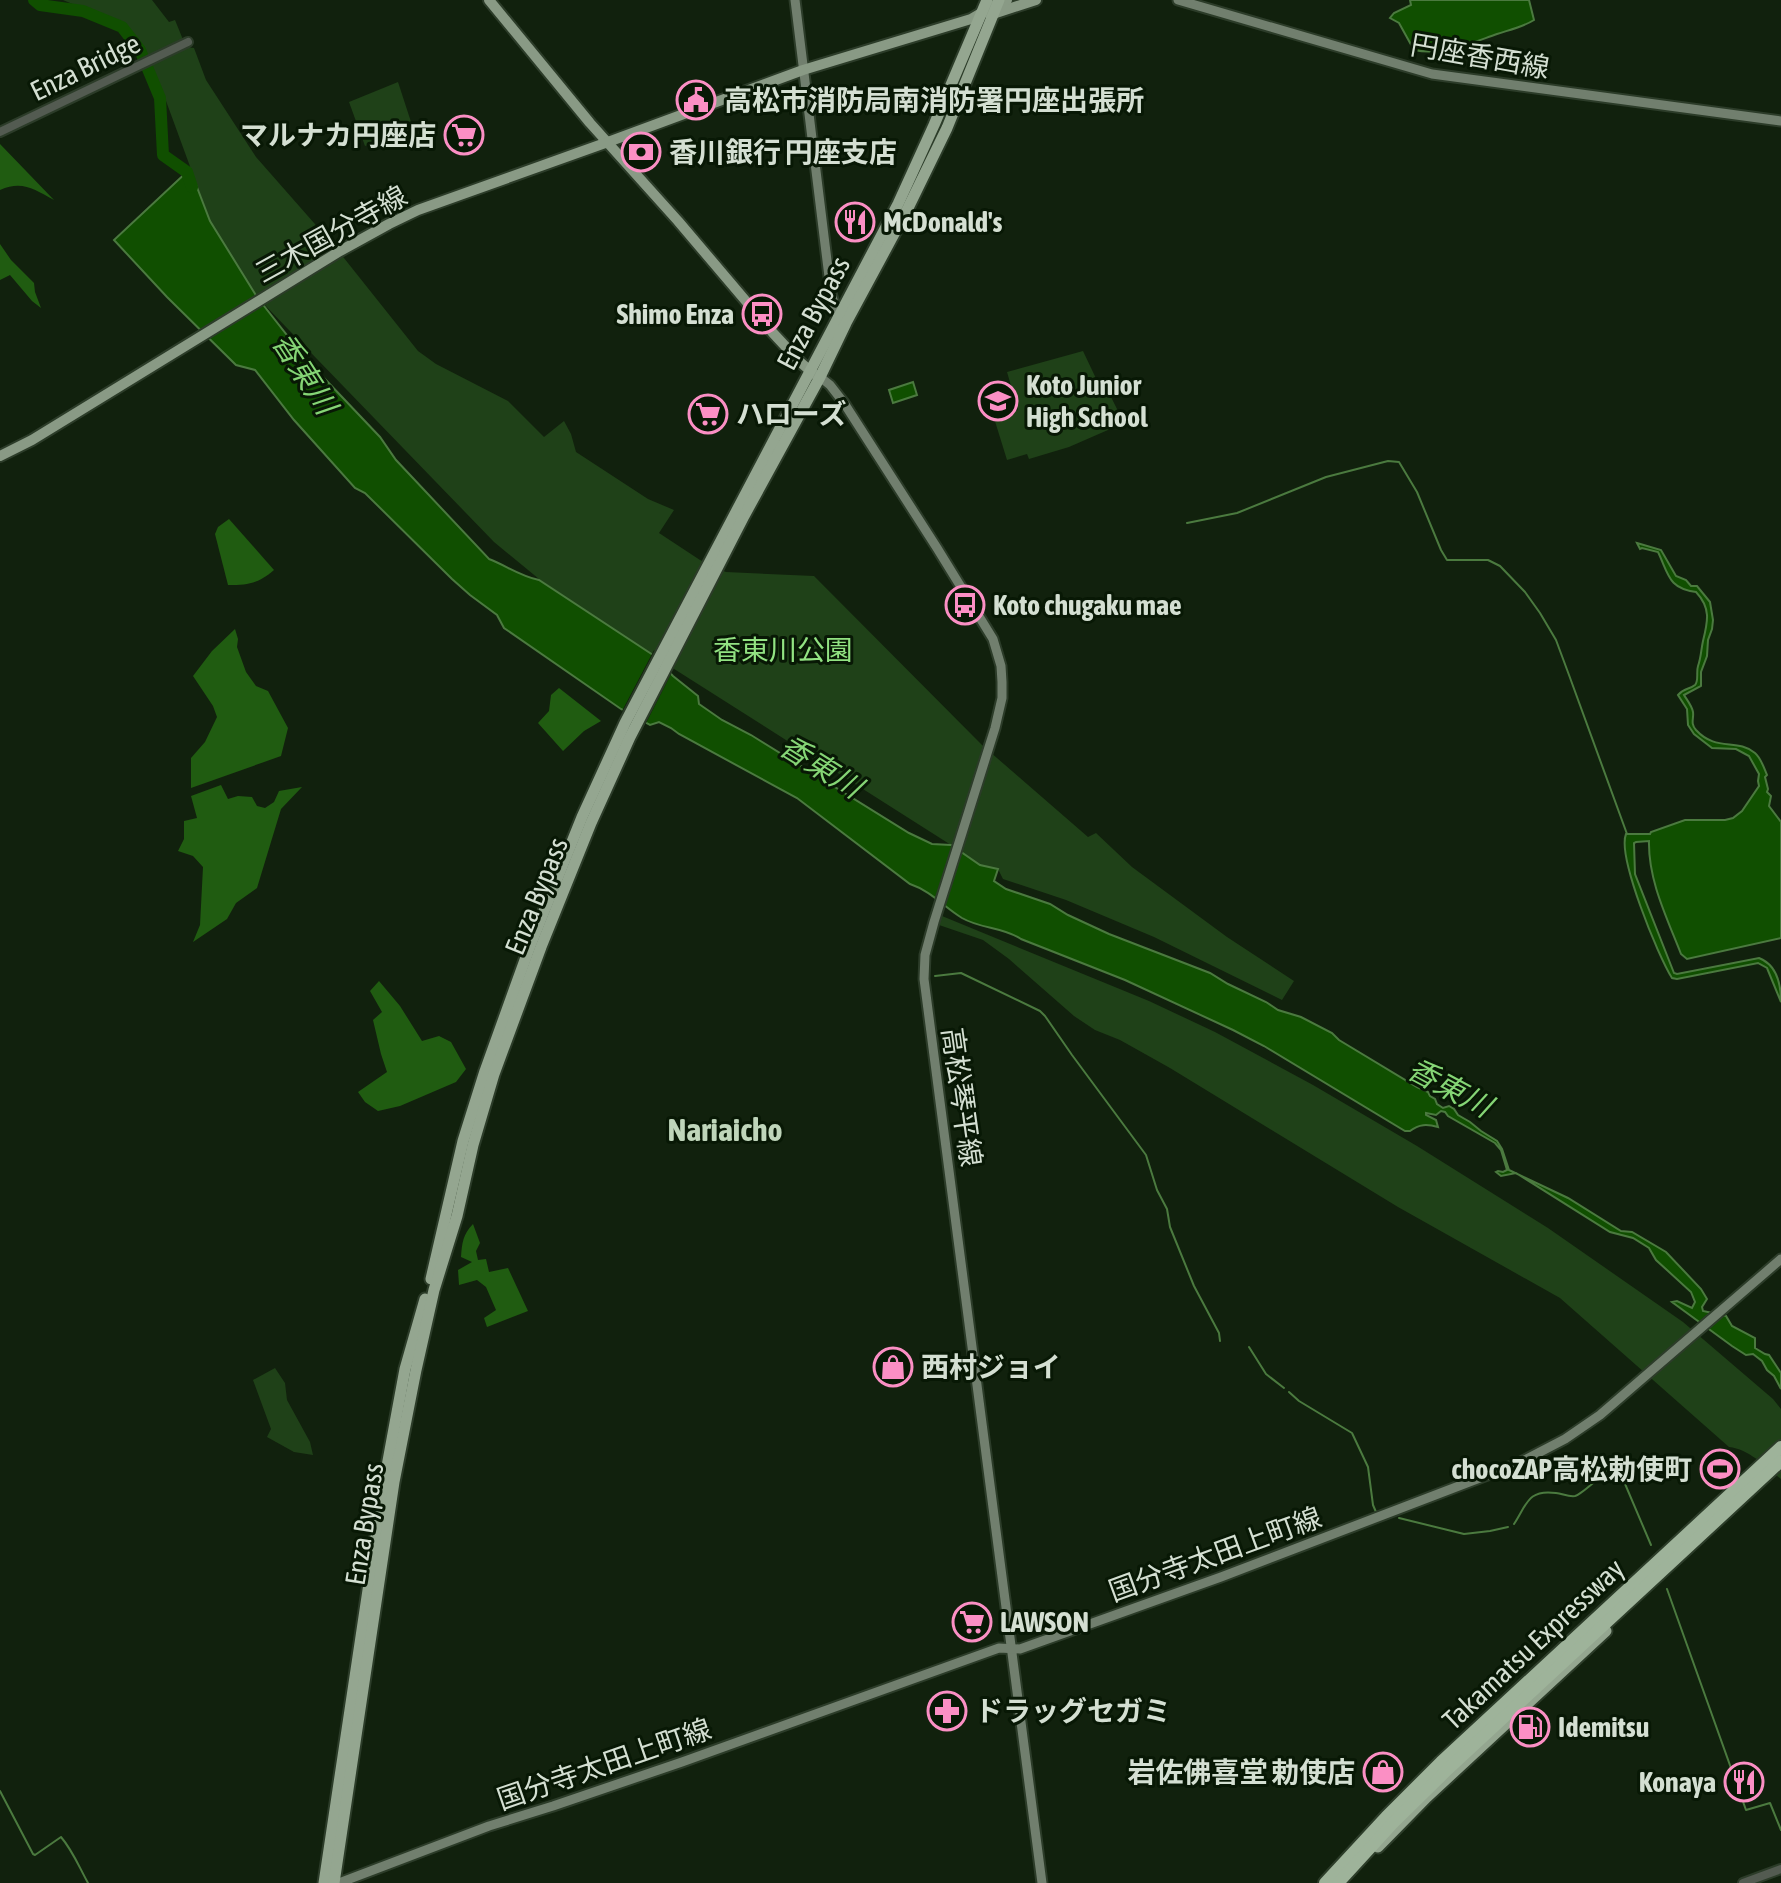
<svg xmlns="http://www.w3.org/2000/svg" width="1781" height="1883" viewBox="0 0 1781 1883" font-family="'Asap Condensed','Noto Sans JP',sans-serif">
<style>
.green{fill:#1f4118}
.forest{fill:#205c11}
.water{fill:#104f00;stroke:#4b7a3f;stroke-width:2}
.pier{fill:#11210d}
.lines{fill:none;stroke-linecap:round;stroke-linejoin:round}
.stream{stroke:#4b7a3f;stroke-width:2}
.river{stroke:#104f00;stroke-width:12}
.tertiary-casing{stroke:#2c3c29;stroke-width:12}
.secondary-casing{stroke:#2c3c29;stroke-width:13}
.primary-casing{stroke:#2c3c29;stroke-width:14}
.trunk-casing{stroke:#2c3c29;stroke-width:15}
.motorway-casing{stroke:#2c3c29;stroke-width:16}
.tertiary{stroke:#535b51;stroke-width:8}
.secondary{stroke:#717f6e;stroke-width:9}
.primary{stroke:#899a85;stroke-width:10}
.trunk{stroke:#94a690;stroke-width:11}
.motorway{stroke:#9eb39a;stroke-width:12}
.labels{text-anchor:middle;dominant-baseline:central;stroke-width:6;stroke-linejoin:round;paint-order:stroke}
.street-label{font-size:28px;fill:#d4dfd2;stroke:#081805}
.poi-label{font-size:28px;font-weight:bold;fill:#d4dfd2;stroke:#081805;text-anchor:start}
.park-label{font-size:28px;fill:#92e382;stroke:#081805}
.water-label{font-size:30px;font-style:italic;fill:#85d575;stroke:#081805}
.quarter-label{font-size:32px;font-weight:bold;fill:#bfd5ba;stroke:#081805}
</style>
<rect width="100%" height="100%" fill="#11210d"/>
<g class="green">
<polygon points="63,0 152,0 169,22 175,20 186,47 194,48 206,80 256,157 336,248 418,351 436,364 508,401 544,437 564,421 571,434 576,452 648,499 674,510 659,533 700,560 726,572 814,576 982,745 1088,837 1096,833 1132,867 1227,937 1294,981 1282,1000 1154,937 1066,900 1003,879 998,869 980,865 951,845 660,660 539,579 494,542 257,297 210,221 162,90 143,51 122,25"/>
<polygon points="398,82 413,128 365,146 349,102"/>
<polygon points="1083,351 1101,389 1108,391 1124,423 1069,447 1029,459 1027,454 1007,460 994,418 1018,410 1007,372"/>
<path d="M 942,916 L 1149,1001 L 1215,1032 L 1313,1085 L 1417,1146 L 1548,1228 L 1683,1322 L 1773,1399 L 1781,1409 L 1781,1479 C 1766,1467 1749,1449 1729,1447 L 1560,1298 L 1398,1207 L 1170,1068 L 1120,1040 L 1095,1030 L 1074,1016 L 1009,959 L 983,940 L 939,925 Z"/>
<polygon points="275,1368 285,1383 287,1400 310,1442 313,1455 294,1452 267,1437 271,1429 253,1380"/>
</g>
<g class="forest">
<path d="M 0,144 L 54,200 C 34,189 22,180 0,190 Z"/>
<polygon points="0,244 11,260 34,283 35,292 41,308 32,301 10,275 0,280"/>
<path d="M 229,519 L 274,570 C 259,583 249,585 228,585 L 215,534 L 218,527 Z"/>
<polygon points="235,629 238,639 237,647 246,672 256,686 268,691 288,728 281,756 191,788 191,758 205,742 217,717 213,706 193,676 212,651"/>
<polygon points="559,688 601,721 584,731 563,751 538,723 549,711 551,695"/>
<polygon points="221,785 228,799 238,796 252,797 257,806 265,808 274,802 279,791 302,787 281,809 257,888 236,903 227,919 193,942 200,925 203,867 193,856 178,851 184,839 184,821 197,818 191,796"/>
<polygon points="379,981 400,1006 422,1041 439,1036 451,1042 466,1069 456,1082 400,1106 378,1111 365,1102 358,1092 387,1072 381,1054 373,1020 382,1012 370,991"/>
<path d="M 473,1224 L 480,1243 L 476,1251 L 478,1260 L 486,1259 L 489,1272 L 508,1268 L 528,1311 L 487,1327 L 484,1318 L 496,1310 L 486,1287 L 477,1280 L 459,1285 L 458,1270 L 472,1262 L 461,1257 C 462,1243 463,1234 473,1224 Z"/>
</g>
<g class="water">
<path d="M 1410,0 L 1529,0 L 1534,20 C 1523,27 1509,30 1497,34 C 1471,43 1443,56 1414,50 L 1399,23 L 1390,18 L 1394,13 L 1411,5 Z"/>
<path d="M 190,169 L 210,221 L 257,297 L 305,358 L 380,437 L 396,460 L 489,559 C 507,566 520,576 539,580 L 653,655 L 673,676 L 698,696 L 699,704 L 722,720 L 751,735 L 909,833 L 932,844 L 951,845 L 980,865 L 998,869 L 994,881 L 1006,889 L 1050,904 L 1068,915 L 1109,934 L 1210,973 L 1228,984 L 1266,1002 L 1278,1010 L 1301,1017 L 1332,1033 L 1339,1040 L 1417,1087 L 1428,1092 L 1430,1096 L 1435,1099 L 1437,1104 L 1443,1108 L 1449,1106 L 1454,1109 L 1458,1115 L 1470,1122 L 1481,1131 L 1497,1141 L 1502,1149 L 1509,1170 L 1568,1198 L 1621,1231 L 1632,1232 L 1666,1252 L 1701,1289 L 1707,1299 L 1702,1307 L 1703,1311 L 1726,1316 L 1732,1326 L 1755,1338 L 1755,1348 L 1765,1354 L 1769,1355 L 1781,1373 L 1781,1389 L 1774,1376 L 1767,1370 L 1762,1361 L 1753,1354 L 1746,1355 L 1732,1346 L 1672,1302 L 1677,1301 L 1692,1308 L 1695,1302 L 1691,1292 L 1656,1260 L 1649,1248 L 1633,1238 L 1610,1232 L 1516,1173 L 1501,1176 L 1496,1172 L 1498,1171 L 1503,1172 L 1507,1170 L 1501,1150 L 1495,1143 L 1448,1116 L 1445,1112 L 1441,1111 L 1436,1115 L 1426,1113 L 1426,1115 L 1436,1120 L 1438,1127 C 1427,1124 1419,1124 1410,1131 L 1405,1131 L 1264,1046 L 1233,1030 L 1125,980 L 1021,939 C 1003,927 981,929 962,918 C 944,907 931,891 910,884 L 797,798 L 679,734 L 671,728 L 659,722 L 650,725 L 621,709 L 504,628 L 497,615 L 470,595 L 452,579 L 365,493 L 355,488 L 294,420 L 255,370 L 236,365 L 167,297 L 114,240 Z"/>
<polygon points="913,382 917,395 893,403 889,390"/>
<path d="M 1637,543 L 1661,550 L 1676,576 L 1686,580 L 1691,586 L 1697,586 L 1710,602 L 1713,620 L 1712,629 L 1708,640 L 1707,656 L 1701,672 L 1701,686 L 1684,695 C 1687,700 1692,706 1693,712 C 1694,719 1690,723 1696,730 C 1716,752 1737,738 1755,753 C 1761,758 1764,768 1767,775 L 1765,777 L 1768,789 L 1767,792 L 1771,796 L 1769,806 L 1781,822 L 1781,938 L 1687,959 L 1681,954 C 1667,918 1648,880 1649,841 L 1636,842 L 1634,843 L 1635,874 L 1674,973 L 1677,974 L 1759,958 C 1777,965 1781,985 1781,1002 L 1767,968 L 1758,963 L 1677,979 L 1672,978 C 1658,956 1617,856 1626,834 L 1650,834 L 1651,832 L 1685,820 L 1725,820 L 1733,818 L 1742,811 L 1759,786 L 1758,781 L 1759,774 L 1749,756 L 1736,749 L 1712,748 L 1694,734 L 1688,725 L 1687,709 L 1678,695 C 1685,687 1689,690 1695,685 C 1699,681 1696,672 1698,666 C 1701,658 1701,650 1703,641 C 1708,621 1711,608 1696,592 C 1668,588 1669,575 1658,552 L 1642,548 L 1640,549 Z"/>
</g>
<polygon class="pier" points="654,650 673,670 644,727 621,713"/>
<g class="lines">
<g class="stream">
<polyline points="1187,523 1237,513 1326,477 1388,461 1399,462 1417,492 1441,550 1447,560 1488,560 1500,566 1525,592 1540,613 1556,640 1569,675 1627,834"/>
<polyline points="935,976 961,973 1040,1011 1045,1016 1072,1055 1146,1155 1157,1190 1167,1209 1170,1227 1194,1286 1219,1333 1220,1341"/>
<polyline points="1249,1347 1266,1374 1284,1388"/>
<polyline points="1289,1392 1299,1401 1352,1433 1368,1467 1373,1505 1376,1512"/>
<polyline points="1617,1465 1651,1545"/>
<polyline points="1399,1518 1464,1534 1490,1531 1508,1527"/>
<path d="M 1514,1524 C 1527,1504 1528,1489 1556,1493 C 1563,1494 1569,1497 1575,1496 C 1583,1494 1602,1474 1611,1468"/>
<polyline points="1667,1589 1746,1810 1770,1803 1781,1830"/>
<path d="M 0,1791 L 33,1854 L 35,1855 L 61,1837 C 73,1851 79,1867 88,1883"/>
</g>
<polyline class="river" points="34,0 40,5 83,11 122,27 140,50 160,98 163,155 187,172 192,187"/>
<defs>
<g id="tertiary">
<polyline points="0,132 188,42"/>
<polyline points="1743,1883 1781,1869"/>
</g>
<g id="secondary">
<polyline points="795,0 831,293 838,317 840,319"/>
<polyline points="1178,0 1432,74 1781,121"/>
<polyline points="820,377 830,385 844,403 937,548 993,639 1001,666 1002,682 1002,698 995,728 934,922 925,955 924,979 1042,1883"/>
<polyline points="339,1883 489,1826 553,1806 682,1762 999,1648 1020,1649 1221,1577 1519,1463 1565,1439 1600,1415 1781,1259"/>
</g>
<g id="primary">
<polyline points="489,0 590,123 678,221 773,333 800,362 814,374"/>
<polyline points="989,14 993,14 1036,0"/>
<polyline points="0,456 32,440 340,251 389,224 418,210 608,142 803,70 971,19 998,3 1007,0"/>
</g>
<g id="trunk">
<polyline points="431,1279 463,1141 485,1071 530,946 582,817 625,723 898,204 934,125 987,0"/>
<polyline points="1378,1847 1427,1797 1606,1631"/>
<polyline points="324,1883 385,1477 405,1369 425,1299"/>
<polyline points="334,1883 394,1482 416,1370 434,1290 457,1216 473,1145 494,1074 541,947 591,823 630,737 744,516 820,377 846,323 908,208 947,128 999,0"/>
</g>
<g id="motorway">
<polyline points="1325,1883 1386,1817 1441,1762 1781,1447"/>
<polyline points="1338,1883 1393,1823 1448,1769 1781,1461"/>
</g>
</defs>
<use href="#tertiary" class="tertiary-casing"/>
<use href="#secondary" class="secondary-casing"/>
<use href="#primary" class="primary-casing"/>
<use href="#trunk" class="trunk-casing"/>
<use href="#motorway" class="motorway-casing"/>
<use href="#tertiary" class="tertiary"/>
<use href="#secondary" class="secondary"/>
<use href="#primary" class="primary"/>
<use href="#trunk" class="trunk"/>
<use href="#motorway" class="motorway"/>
</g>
<defs>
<symbol id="civic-ring" viewBox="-11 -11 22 22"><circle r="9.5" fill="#081805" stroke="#fb8fc4" stroke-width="1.5"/><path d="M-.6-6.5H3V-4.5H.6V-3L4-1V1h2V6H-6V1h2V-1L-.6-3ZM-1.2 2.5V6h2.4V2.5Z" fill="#fb8fc4"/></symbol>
<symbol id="supermarket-ring" viewBox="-11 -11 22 22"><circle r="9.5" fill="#081805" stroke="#fb8fc4" stroke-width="1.5"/><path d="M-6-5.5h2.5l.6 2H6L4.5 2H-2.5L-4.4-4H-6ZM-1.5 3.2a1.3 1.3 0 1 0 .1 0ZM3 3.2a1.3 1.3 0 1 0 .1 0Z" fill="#fb8fc4"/></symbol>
<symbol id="bank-ring" viewBox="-11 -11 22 22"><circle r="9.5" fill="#081805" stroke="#fb8fc4" stroke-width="1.5"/><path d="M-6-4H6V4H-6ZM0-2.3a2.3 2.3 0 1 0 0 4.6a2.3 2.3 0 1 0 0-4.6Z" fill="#fb8fc4"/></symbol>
<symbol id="restaurant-ring" viewBox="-11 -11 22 22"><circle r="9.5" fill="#081805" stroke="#fb8fc4" stroke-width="1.5"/><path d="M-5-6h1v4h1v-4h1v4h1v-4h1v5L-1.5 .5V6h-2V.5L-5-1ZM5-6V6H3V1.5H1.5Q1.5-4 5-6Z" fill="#fb8fc4"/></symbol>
<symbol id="bus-ring" viewBox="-11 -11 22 22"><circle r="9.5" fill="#081805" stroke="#fb8fc4" stroke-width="1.5"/><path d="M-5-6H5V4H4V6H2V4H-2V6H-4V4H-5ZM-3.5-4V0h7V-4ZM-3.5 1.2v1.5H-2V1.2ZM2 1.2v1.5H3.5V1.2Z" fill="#fb8fc4"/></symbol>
<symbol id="school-ring" viewBox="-11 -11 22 22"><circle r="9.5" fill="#081805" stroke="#fb8fc4" stroke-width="1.5"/><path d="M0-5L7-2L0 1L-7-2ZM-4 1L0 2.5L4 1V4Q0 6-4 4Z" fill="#fb8fc4"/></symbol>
<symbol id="shop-ring" viewBox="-11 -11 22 22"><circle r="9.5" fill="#081805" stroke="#fb8fc4" stroke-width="1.5"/><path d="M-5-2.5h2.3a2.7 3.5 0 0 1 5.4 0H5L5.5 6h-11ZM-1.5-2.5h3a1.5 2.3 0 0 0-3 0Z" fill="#fb8fc4"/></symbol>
<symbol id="stadium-ring" viewBox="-11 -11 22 22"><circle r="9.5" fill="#081805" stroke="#fb8fc4" stroke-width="1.5"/><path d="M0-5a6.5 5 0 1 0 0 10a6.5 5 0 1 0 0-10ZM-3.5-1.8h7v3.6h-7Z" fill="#fb8fc4"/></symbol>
<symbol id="pharmacy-ring" viewBox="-11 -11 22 22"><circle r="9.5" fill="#081805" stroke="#fb8fc4" stroke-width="1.5"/><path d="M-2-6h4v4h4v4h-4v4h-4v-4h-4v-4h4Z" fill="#fb8fc4"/></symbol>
<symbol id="fuel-ring" viewBox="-11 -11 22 22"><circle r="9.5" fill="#081805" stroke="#fb8fc4" stroke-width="1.5"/><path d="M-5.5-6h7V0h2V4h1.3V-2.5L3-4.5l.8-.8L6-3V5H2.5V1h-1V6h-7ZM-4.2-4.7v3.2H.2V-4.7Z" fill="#fb8fc4"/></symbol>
</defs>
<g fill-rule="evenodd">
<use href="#civic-ring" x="674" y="78" width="44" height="44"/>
<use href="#supermarket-ring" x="442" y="113" width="44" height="44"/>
<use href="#bank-ring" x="619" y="130" width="44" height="44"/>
<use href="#restaurant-ring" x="833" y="200" width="44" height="44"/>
<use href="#bus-ring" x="740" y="292" width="44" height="44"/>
<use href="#school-ring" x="976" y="379" width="44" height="44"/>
<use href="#supermarket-ring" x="686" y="392" width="44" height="44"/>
<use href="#bus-ring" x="943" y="583" width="44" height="44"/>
<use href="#shop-ring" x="871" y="1345" width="44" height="44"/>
<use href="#stadium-ring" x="1698" y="1447" width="44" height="44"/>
<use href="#supermarket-ring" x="950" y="1600" width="44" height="44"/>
<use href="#pharmacy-ring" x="925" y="1689" width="44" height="44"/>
<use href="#fuel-ring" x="1508" y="1705" width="44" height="44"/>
<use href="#shop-ring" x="1361" y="1750" width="44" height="44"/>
<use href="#restaurant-ring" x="1722" y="1760" width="44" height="44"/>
</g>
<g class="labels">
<g class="street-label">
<text transform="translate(1480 56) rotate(10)">円座香西線</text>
<text transform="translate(85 67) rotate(-26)">Enza Bridge</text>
<text transform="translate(331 234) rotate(-29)">三木国分寺線</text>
<text transform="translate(813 313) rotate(-62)">Enza Bypass</text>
<text transform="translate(536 896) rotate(-68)">Enza Bypass</text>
<text transform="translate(962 1097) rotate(82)">高松琴平線</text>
<text transform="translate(364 1524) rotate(-81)">Enza Bypass</text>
<text transform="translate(1215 1554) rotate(-20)">国分寺太田上町線</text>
<text transform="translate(1533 1644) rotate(-43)">Takamatsu Expressway</text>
<text transform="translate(604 1764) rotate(-19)">国分寺太田上町線</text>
</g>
<g class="poi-label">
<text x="724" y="100">高松市消防局南消防署円座出張所</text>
<text x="436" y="135" text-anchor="end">マルナカ円座店</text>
<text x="669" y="152">香川銀行 円座支店</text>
<text x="883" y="222">McDonald's</text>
<text x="734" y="314" text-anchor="end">Shimo Enza</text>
<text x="1026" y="385">Koto Junior<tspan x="1026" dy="32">High School</tspan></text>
<text x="736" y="414">ハローズ</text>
<text x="993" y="605">Koto chugaku mae</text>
<text x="921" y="1367">西村ジョイ</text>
<text x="1692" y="1469" text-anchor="end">chocoZAP高松勅使町</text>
<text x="1000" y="1622">LAWSON</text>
<text x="975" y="1711">ドラッグセガミ</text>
<text x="1558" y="1727">Idemitsu</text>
<text x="1355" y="1772" text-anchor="end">岩佐佛喜堂 勅使店</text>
<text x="1716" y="1782" text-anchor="end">Konaya</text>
</g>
<g class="park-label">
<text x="783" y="650">香東川公園</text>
</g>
<g class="water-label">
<text transform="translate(305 373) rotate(57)">香東川</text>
<text transform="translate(821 766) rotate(32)">香東川</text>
<text transform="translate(1450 1087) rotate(28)">香東川</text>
</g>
<g class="quarter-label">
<text x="725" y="1129">Nariaicho</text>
</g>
</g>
</svg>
